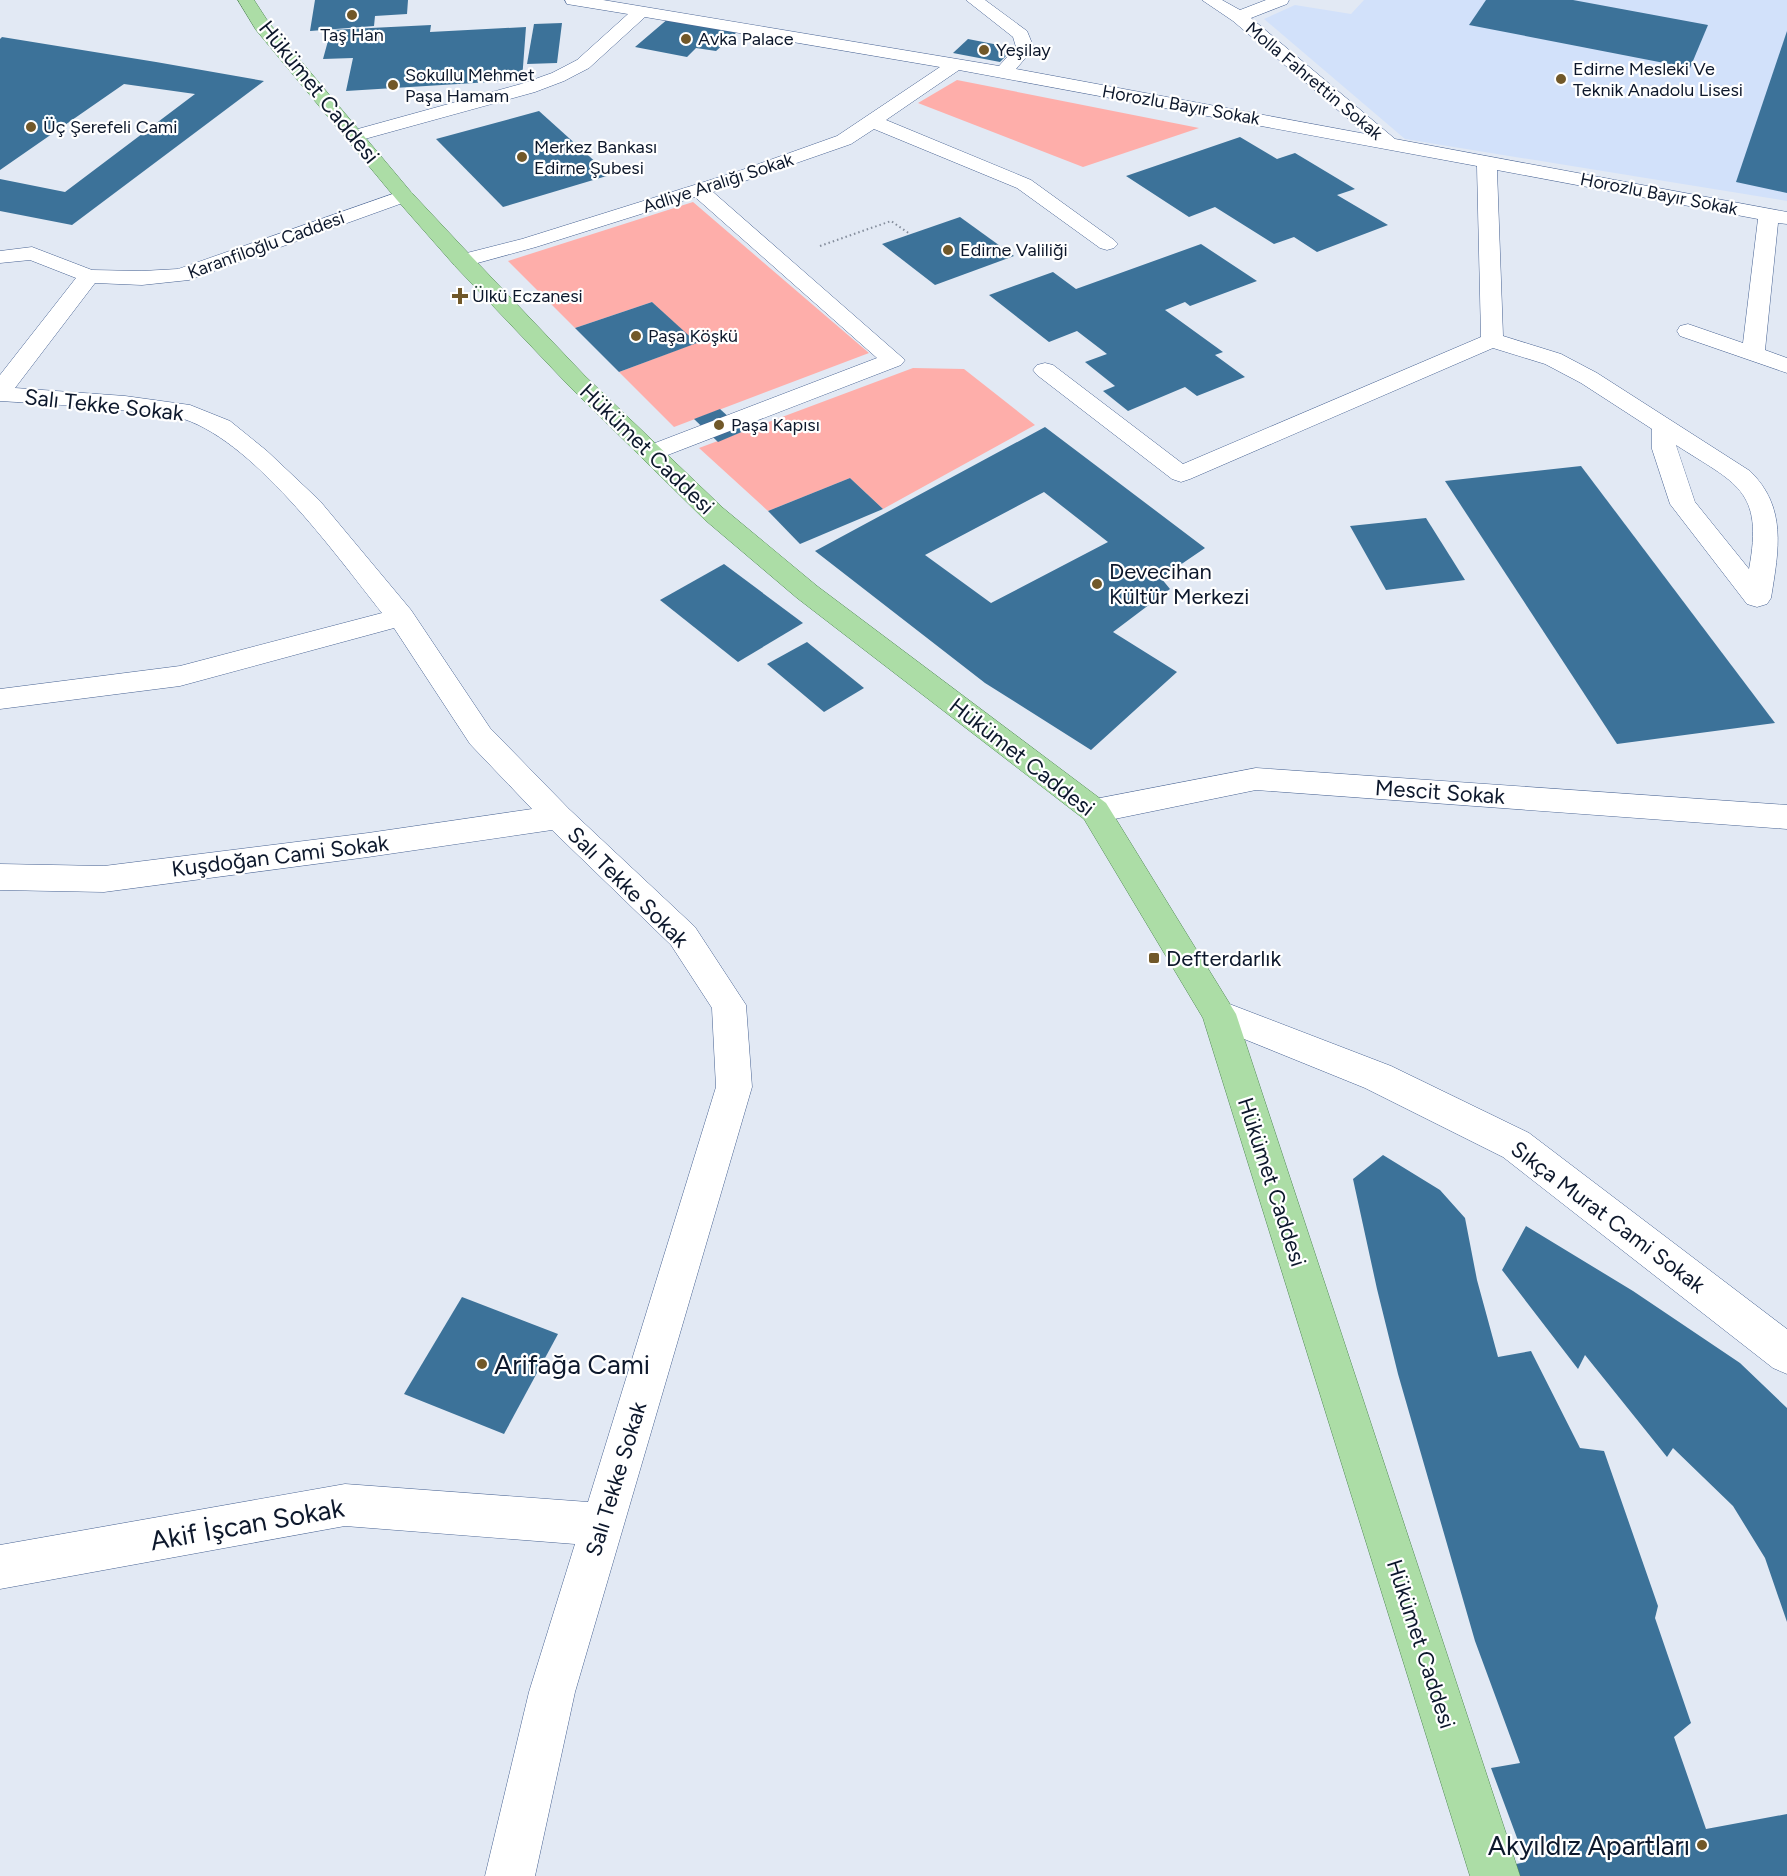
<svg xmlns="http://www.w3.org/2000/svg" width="1787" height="1876" viewBox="0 0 1787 1876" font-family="Figtree,sans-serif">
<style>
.built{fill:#d2e1fa}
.green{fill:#feaeaa}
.building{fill:#3c7299;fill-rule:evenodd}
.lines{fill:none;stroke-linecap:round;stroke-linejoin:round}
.minor-casing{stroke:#476292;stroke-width:1}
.major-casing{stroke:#518a55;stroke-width:1}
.path{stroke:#838c9b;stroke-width:2;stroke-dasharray:1.5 3;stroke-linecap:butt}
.minor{fill:#fff;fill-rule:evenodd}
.major{fill:#acdda6;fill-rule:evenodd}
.poi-dot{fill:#715829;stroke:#fff;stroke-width:2}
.labels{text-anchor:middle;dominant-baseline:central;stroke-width:4.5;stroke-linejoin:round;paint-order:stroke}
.far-poi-label{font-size:18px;fill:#0d182c;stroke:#fff;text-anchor:start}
.far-street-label{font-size:18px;fill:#0d182c;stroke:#fff}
.street-label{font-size:22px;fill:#0d182c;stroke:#fff}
.poi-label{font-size:22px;fill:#0d182c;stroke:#fff;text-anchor:start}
.near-poi-label{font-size:27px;fill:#0d182c;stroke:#fff;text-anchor:start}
.near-street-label{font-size:27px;fill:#0d182c;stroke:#fff}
</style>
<rect width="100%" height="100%" fill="#e2e9f4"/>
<polygon class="built" points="1364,0 1787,0 1787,201 1405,139 1264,19 1295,5 1351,14"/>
<g class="green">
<polygon points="957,80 1199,128 1083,167 918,103"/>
<polygon points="693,202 869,353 674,427 619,372 696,343 652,302 575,328 508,261"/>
<polygon points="913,368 964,369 1035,425 883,509 850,478 768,511 699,448"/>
</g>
<g class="building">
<polygon points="315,0 408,0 407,14 375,16 374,26 310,31"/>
<polygon points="1486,0 1573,0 1708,25 1690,68 1469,25"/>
<polygon points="669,18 737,32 716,51 696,48 687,57 635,47"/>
<polygon points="562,23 557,63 527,64 534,24"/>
<polygon points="431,25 430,32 526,27 522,80 346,91 353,58 323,59 331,30"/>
<polygon points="1787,31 1787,193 1736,182"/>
<polygon points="2,37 156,62 264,81 72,225 0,211 0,179 65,192 195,94 124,84 0,170 0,39"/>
<polygon points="968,39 1014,48 1000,62 953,53"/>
<polygon points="539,111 610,175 503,207 436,139"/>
<polygon points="1240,137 1277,159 1295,153 1355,189 1337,195 1388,225 1317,252 1294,237 1274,244 1215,207 1189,217 1126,176"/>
<polygon points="960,217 1014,256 935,285 882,244"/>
<polygon points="1201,244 1257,281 1190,306 1185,302 1165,310 1223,352 1215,355 1245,377 1197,396 1185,387 1128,411 1103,391 1115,386 1085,362 1107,354 1077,331 1049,342 989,295 1053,272 1076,289"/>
<polygon points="652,302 697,343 619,372 575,328"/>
<polygon points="720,409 744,431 718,442 694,419"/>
<path d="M 1045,427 L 1205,548 L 1161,578 L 1170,589 L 1113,632 L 1177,672 L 1091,750 L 985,683 L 815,551 ZM 1044,492 L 1108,542 L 991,603 L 925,555 Z"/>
<polygon points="1581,466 1775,723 1617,744 1445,481"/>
<polygon points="850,478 883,509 800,544 768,511"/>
<polygon points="1426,518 1465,580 1386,590 1350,526"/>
<polygon points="724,564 803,623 738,662 660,600"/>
<polygon points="807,642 864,688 824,712 767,664"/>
<polygon points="1383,1155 1440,1190 1465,1218 1477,1280 1498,1357 1531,1351 1580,1448 1604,1451 1658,1606 1655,1618 1691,1723 1674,1737 1706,1829 1787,1814 1787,1876 1520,1876 1516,1864 1526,1862 1491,1768 1520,1763 1475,1641 1398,1374 1377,1289 1353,1179"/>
<polygon points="1526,1226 1633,1291 1740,1363 1787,1408 1787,1622 1765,1558 1733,1506 1673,1448 1667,1457 1585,1355 1578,1369 1502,1270"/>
<polygon points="462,1297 558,1334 504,1434 404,1394"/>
</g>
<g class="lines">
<defs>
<g id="minor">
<path d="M 565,0 L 603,0 L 999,66 L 1016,47 L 1013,37 L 966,0 L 985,0 L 1027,31 L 1034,48 L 1016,69 L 1366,134 L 1233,21 L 1202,0 L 1222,0 L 1240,10 L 1266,0 L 1289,0 L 1287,4 L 1251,18 L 1395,139 L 1787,212 L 1787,224 L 1778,223 L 1765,350 L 1787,358 L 1787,373 L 1680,336 L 1677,331 L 1680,326 L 1688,324 L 1743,343 L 1758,219 L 1497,170 L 1503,336 L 1561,354 L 1597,373 L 1750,471 C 1787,507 1779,549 1771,598 L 1767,604 L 1757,607 L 1747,604 L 1670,504 L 1652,449 L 1652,429 L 1581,383 L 1545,364 L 1493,348 L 1190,479 L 1181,482 L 1172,479 L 1037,375 L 1033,370 L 1037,365 L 1045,363 L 1053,365 L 1183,464 L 1481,337 L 1477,166 L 959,70 L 886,120 L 1031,180 L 1114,240 L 1118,244 L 1114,248 L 1107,250 L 1100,248 L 1017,188 L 874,129 L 851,144 L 713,192 L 905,360 L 901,365 L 660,458 L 651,460 L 642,458 L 639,453 L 642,448 L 877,358 L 695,197 L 536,247 L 463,267 L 455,266 L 452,261 L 455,256 L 522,239 L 739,171 L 837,136 L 940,67 L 645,17 L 589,68 L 564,81 L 535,92 L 361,140 L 347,140 L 344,136 L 347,132 L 521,84 L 552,73 L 577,60 L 628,14 L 573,5 L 567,4 ZM 1676,445 C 1736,484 1764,489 1749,569 L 1695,502 Z"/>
<path d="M 404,190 L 411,192 L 414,196 L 411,200 L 189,280 L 142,285 L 95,283 L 15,388 L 125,396 L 190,405 L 230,421 L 267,451 L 320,501 L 411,610 L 490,728 L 569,809 L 695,927 L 746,1005 L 752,1087 L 575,1692 L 535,1876 L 485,1876 L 529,1692 L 575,1544 L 345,1526 L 0,1589 L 0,1545 L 345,1484 L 588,1502 L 716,1087 L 712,1008 L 671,945 L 552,830 L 368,857 L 104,892 L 0,890 L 0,864 L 104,866 L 368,833 L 532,809 L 470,744 L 394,628 L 180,686 L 0,709 L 0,689 L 180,666 L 382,613 C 335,554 251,436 177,417 C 164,413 150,413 137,412 C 91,406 45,404 0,401 L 0,375 L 76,278 L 30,260 L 0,263 L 0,251 L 32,247 L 92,270 L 142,271 L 178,269 Z"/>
<polygon points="1256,768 1787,805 1787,829 1256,790 1095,823 1084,819 1080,811 1084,803 1095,799"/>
<polygon points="1219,1000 1391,1066 1529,1133 1787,1329 1787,1374 1773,1368 1503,1157 1365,1088 1207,1024 1202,1014 1207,1004"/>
</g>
<polygon id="major" points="238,0 254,0 269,23 411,192 471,256 585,376 723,508 817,586 1106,803 1236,1014 1520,1876 1470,1876 1203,1018 1084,819 797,598 705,520 569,386 455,266 397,200 256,30"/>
</defs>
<use href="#minor" class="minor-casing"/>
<use href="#major" class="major-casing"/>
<polyline class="path" points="820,246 891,221 910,234"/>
<use href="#minor" class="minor"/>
<use href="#major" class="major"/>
</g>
<g class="poi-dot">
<circle cx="352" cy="15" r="6"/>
<circle cx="686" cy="39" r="6"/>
<circle cx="984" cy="50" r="6"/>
<circle cx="1561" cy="79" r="6"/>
<circle cx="393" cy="85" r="6"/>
<circle cx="31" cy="127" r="6"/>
<circle cx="522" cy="157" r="6"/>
<circle cx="948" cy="250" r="6"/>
<path d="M457 287h6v6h6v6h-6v6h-6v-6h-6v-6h6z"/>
<circle cx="636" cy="336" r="6"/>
<circle cx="719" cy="425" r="6"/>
<circle cx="1097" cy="584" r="6"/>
<rect x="1148" y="952" width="12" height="12" rx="3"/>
<circle cx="482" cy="1364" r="6"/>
<circle cx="1702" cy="1845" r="6"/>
</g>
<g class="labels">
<g class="far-poi-label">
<text x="352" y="35" text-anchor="middle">Taş Han</text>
<text x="698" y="39">Avka Palace</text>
<text x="996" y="50">Yeşilay</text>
<text x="1573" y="69">Edirne Mesleki Ve<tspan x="1573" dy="21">Teknik Anadolu Lisesi</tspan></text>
<text x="405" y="75">Sokullu Mehmet<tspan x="405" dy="21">Paşa Hamam</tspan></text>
<text x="43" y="127">Üç Şerefeli Cami</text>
<text x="534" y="147">Merkez Bankası<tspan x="534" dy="21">Edirne Şubesi</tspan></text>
<text x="960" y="250">Edirne Valiliği</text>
<text x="472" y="296">Ülkü Eczanesi</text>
<text x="648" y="336">Paşa Köşkü</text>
<text x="731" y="425">Paşa Kapısı</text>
</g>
<g class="far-street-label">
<text transform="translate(1314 81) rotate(40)">Molla Fahrettin Sokak</text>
<text transform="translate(1181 105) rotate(10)">Horozlu Bayır Sokak</text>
<text transform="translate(718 183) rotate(-18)">Adliye Aralığı Sokak</text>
<text transform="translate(1659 194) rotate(11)">Horozlu Bayır Sokak</text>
<text transform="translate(266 245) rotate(-20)">Karanfiloğlu Caddesi</text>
</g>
<g class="street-label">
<text transform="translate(319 92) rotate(51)">Hükümet Caddesi</text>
<text transform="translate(104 405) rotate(6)">Salı Tekke Sokak</text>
<text transform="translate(647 449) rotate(44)">Hükümet Caddesi</text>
<text transform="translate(1022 757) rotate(38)">Hükümet Caddesi</text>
<text transform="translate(1440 792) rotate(4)">Mescit Sokak</text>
<text transform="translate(280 856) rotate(-7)">Kuşdoğan Cami Sokak</text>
<text transform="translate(628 887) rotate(45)">Salı Tekke Sokak</text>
<text transform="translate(1272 1182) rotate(72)">Hükümet Caddesi</text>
<text transform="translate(1608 1217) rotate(37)">Sıkça Murat Cami Sokak</text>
<text transform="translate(616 1479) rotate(-73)">Salı Tekke Sokak</text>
<text transform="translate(1421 1644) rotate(72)">Hükümet Caddesi</text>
</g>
<g class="poi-label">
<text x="1109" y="571">Devecihan<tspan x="1109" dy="25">Kültür Merkezi</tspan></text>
<text x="1166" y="958">Defterdarlık</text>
</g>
<g class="near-poi-label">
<text x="494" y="1364">Arifağa Cami</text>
<text x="1690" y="1845" text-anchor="end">Akyıldız Apartları</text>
</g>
<g class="near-street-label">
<text transform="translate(247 1524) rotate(-10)">Akif İşcan Sokak</text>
</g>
</g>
</svg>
